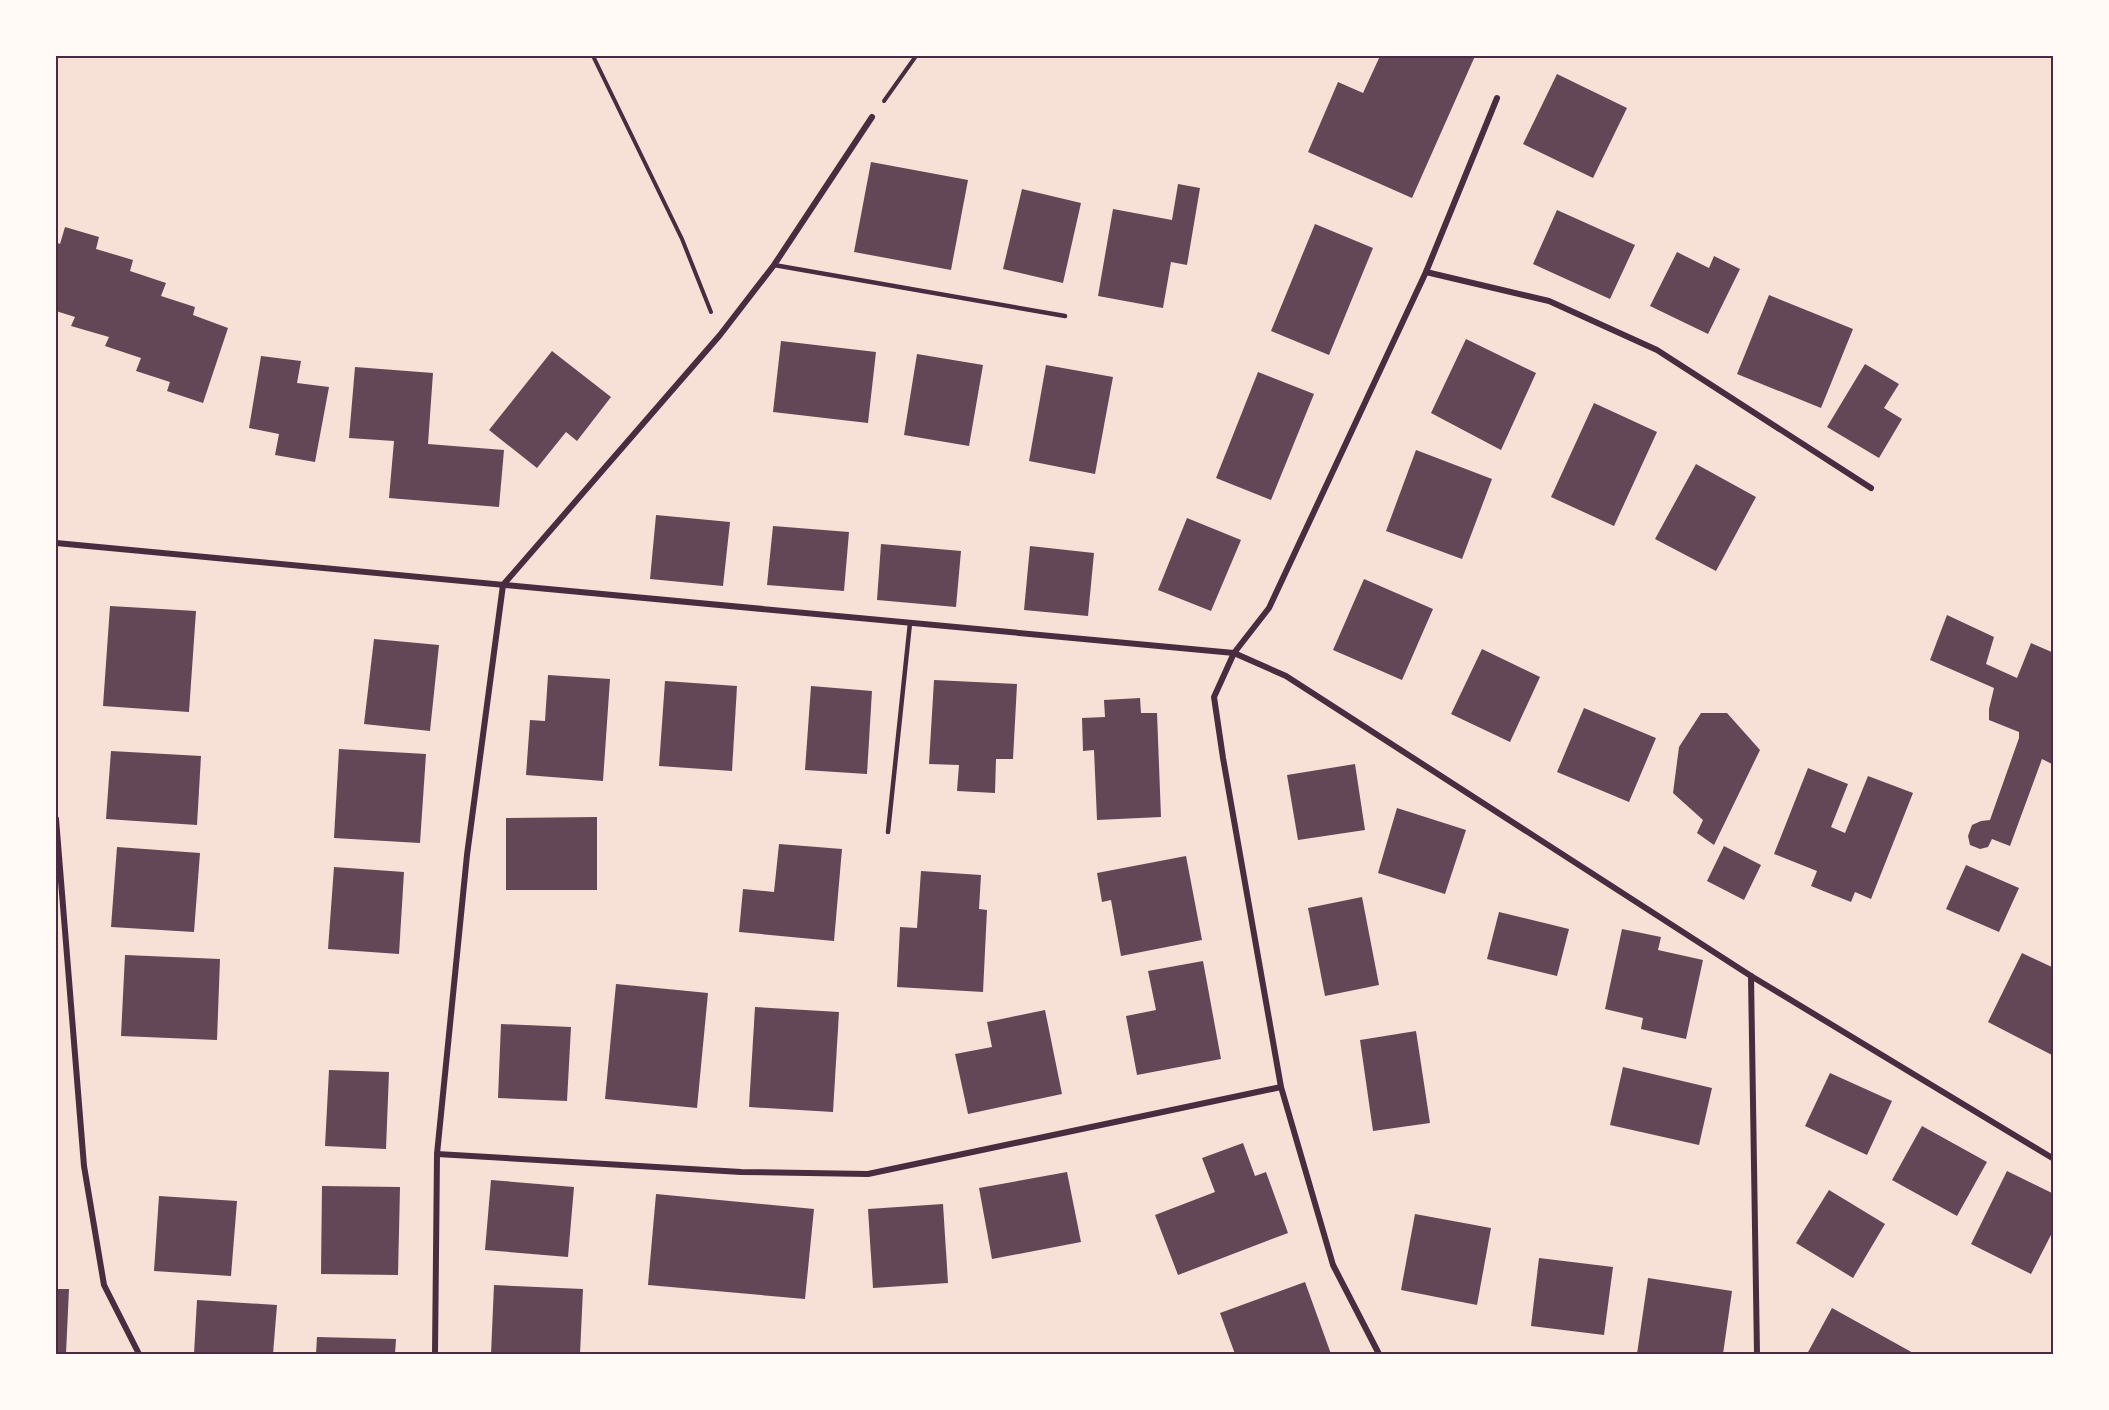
<svg xmlns="http://www.w3.org/2000/svg" width="2109" height="1410" viewBox="0 0 2109 1410" font-family="'PT Serif',serif">
<style>
.building{fill:#644757}
.lines{fill:none;stroke-linecap:round;stroke-linejoin:round}
.path{stroke:#4a2c40;stroke-width:4}
.service{stroke:#4a2c40;stroke-width:4.5}
.minor{stroke:#4a2c40;stroke-width:6}
.neatline{fill:none;stroke:#4a2c40;stroke-width:2}
</style>
<rect width="100%" height="100%" fill="#f7e1d7"/>
<g class="building">
<polygon points="1380,56 1475,56 1412,198 1308,152 1338,82 1363,93"/>
<polygon points="1557,74 1627,108 1593,178 1523,144"/>
<polygon points="871,162 968,180 951,270 854,252"/>
<polygon points="1178,184 1200,188 1187,265 1171,262 1163,308 1098,296 1113,209 1172,220"/>
<polygon points="1022,189 1081,203 1063,283 1003,269"/>
<polygon points="1557,210 1635,245 1610,299 1533,264"/>
<polygon points="1315,224 1373,248 1329,355 1271,331"/>
<polygon points="65,227 99,237 96,249 133,260 130,271 166,283 161,296 195,307 193,315 228,328 203,403 167,391 170,382 136,371 141,358 105,346 109,337 71,326 75,317 56,311 56,242 60,244"/>
<polygon points="1677,252 1709,268 1714,256 1740,269 1708,334 1650,306"/>
<polygon points="1769,295 1853,329 1821,408 1737,374"/>
<polygon points="1466,339 1536,373 1501,450 1431,413"/>
<polygon points="781,341 876,352 868,423 773,412"/>
<polygon points="552,351 611,397 577,441 566,432 537,468 489,430"/>
<polygon points="917,354 983,365 969,446 904,435"/>
<polygon points="261,356 301,361 297,383 329,387 315,462 275,455 279,434 249,428"/>
<polygon points="1865,364 1899,384 1884,408 1902,419 1879,458 1827,427"/>
<polygon points="1046,365 1113,377 1095,474 1029,461"/>
<polygon points="355,367 433,373 428,444 504,450 499,507 389,498 394,441 349,438"/>
<polygon points="1258,372 1314,394 1271,500 1216,478"/>
<polygon points="1594,403 1657,432 1614,526 1551,497"/>
<polygon points="1416,450 1492,479 1462,559 1386,531"/>
<polygon points="1696,464 1756,497 1716,571 1655,539"/>
<polygon points="656,515 730,522 723,586 650,579"/>
<polygon points="1187,518 1241,540 1211,611 1158,590"/>
<polygon points="773,526 849,532 844,591 767,585"/>
<polygon points="881,544 961,551 956,607 877,600"/>
<polygon points="1030,546 1094,553 1088,616 1024,610"/>
<polygon points="1364,579 1433,609 1402,680 1333,650"/>
<polygon points="110,606 196,611 189,712 103,706"/>
<polygon points="1947,615 1994,637 1986,664 2017,678 2031,643 2054,653 2054,765 2042,759 2010,846 1992,839 1988,847 1980,849 1970,845 1968,836 1972,825 1981,821 1990,820 2019,738 2019,732 1989,720 1989,709 1994,688 1930,660"/>
<polygon points="374,639 439,645 430,731 364,724"/>
<polygon points="1482,649 1540,677 1510,742 1451,714"/>
<polygon points="548,675 610,679 603,781 526,775 530,720 545,721"/>
<polygon points="934,680 1017,684 1013,759 996,759 995,793 957,791 959,765 929,764"/>
<polygon points="665,681 737,686 732,771 659,766"/>
<polygon points="811,686 872,691 867,774 805,770"/>
<polygon points="1140,698 1141,713 1157,713 1161,817 1097,820 1094,750 1083,751 1082,718 1105,717 1104,700"/>
<polygon points="1584,708 1656,738 1629,802 1557,772"/>
<polygon points="1701,713 1727,713 1760,750 1714,845 1697,833 1703,820 1673,793 1679,747"/>
<polygon points="339,749 426,754 420,843 334,838"/>
<polygon points="111,751 201,756 197,825 106,819"/>
<polygon points="1355,764 1365,830 1298,840 1287,775"/>
<polygon points="1808,768 1848,784 1831,827 1845,833 1868,776 1913,793 1871,899 1855,892 1851,902 1811,886 1817,871 1774,854"/>
<polygon points="1397,808 1466,830 1445,894 1378,873"/>
<polygon points="597,817 597,890 506,890 506,818"/>
<polygon points="779,844 842,849 834,941 739,932 743,889 774,892"/>
<polygon points="1724,846 1761,865 1744,900 1707,881"/>
<polygon points="117,847 200,853 194,932 111,927"/>
<polygon points="1186,856 1202,940 1121,956 1111,900 1102,902 1097,873"/>
<polygon points="1966,865 2019,888 1999,932 1946,909"/>
<polygon points="334,867 404,872 399,954 328,949"/>
<polygon points="921,871 981,875 979,909 987,910 983,992 897,987 900,927 917,928"/>
<polygon points="1362,897 1379,985 1325,996 1308,908"/>
<polygon points="1499,912 1569,929 1557,976 1487,959"/>
<polygon points="1622,929 1661,937 1658,950 1703,960 1686,1039 1641,1029 1643,1018 1605,1009"/>
<polygon points="2022,953 2054,968 2054,1056 1988,1022"/>
<polygon points="125,955 220,959 217,1040 121,1036"/>
<polygon points="1203,961 1221,1059 1137,1075 1126,1016 1156,1010 1148,971"/>
<polygon points="616,984 708,993 697,1108 605,1099"/>
<polygon points="755,1007 839,1012 833,1112 749,1107"/>
<polygon points="1045,1010 1062,1094 968,1114 955,1054 992,1047 987,1022"/>
<polygon points="501,1024 571,1027 567,1101 498,1098"/>
<polygon points="1416,1031 1430,1123 1373,1131 1360,1040"/>
<polygon points="1623,1067 1712,1088 1699,1145 1610,1125"/>
<polygon points="329,1070 389,1072 386,1149 325,1146"/>
<polygon points="1830,1073 1892,1101 1867,1155 1805,1126"/>
<polygon points="1922,1126 1987,1162 1957,1216 1892,1180"/>
<polygon points="1243,1143 1255,1176 1266,1172 1288,1233 1178,1275 1155,1215 1215,1192 1202,1158"/>
<polygon points="2007,1171 2054,1194 2054,1229 2031,1274 1971,1244"/>
<polygon points="1067,1172 1081,1242 992,1259 979,1188"/>
<polygon points="491,1180 574,1187 568,1257 485,1250"/>
<polygon points="322,1186 400,1187 398,1275 321,1274"/>
<polygon points="1829,1190 1885,1224 1853,1278 1796,1243"/>
<polygon points="656,1194 814,1209 805,1299 648,1285"/>
<polygon points="159,1196 237,1201 231,1276 154,1271"/>
<polygon points="943,1204 948,1283 873,1288 868,1209"/>
<polygon points="1415,1214 1491,1228 1477,1305 1401,1290"/>
<polygon points="1539,1258 1613,1267 1604,1335 1531,1326"/>
<polygon points="1648,1278 1732,1291 1723,1354 1637,1354"/>
<polygon points="1305,1282 1331,1354 1235,1354 1220,1313"/>
<polygon points="494,1285 583,1289 580,1354 491,1354"/>
<polygon points="56,1289 69,1289 66,1354 56,1354"/>
<polygon points="197,1300 277,1305 273,1354 194,1354"/>
<polygon points="1832,1308 1915,1354 1807,1354"/>
<polygon points="317,1337 396,1339 395,1354 316,1354"/>
</g>
<g class="lines">
<g class="path">
<polyline points="593,56 682,239 711,312"/>
<polyline points="884,101 916,56"/>
</g>
<g class="service">
<polyline points="774,265 1065,316"/>
<polyline points="888,832 910,623"/>
</g>
<g class="minor">
<polyline points="1426,272 1549,301 1657,350 1871,488"/>
<polyline points="56,543 1234,653 1286,676 1751,976 2054,1159"/>
<polyline points="56,819 84,1166 104,1285 139,1354"/>
<polyline points="1751,976 1757,1354"/>
<polyline points="437,1154 741,1172 868,1174 1281,1087"/>
<polyline points="435,1354 437,1154 467,855 503,585 720,335 774,265 872,117"/>
<polyline points="1379,1354 1333,1265 1281,1087 1223,758 1214,697 1234,653 1269,608 1426,272 1497,98"/>
</g>
</g>
<rect width="2109" height="1410" fill="none" stroke="#fffaf5" stroke-width="114"/>
<rect x="57" y="57" width="1995" height="1296" class="neatline"/>
</svg>
